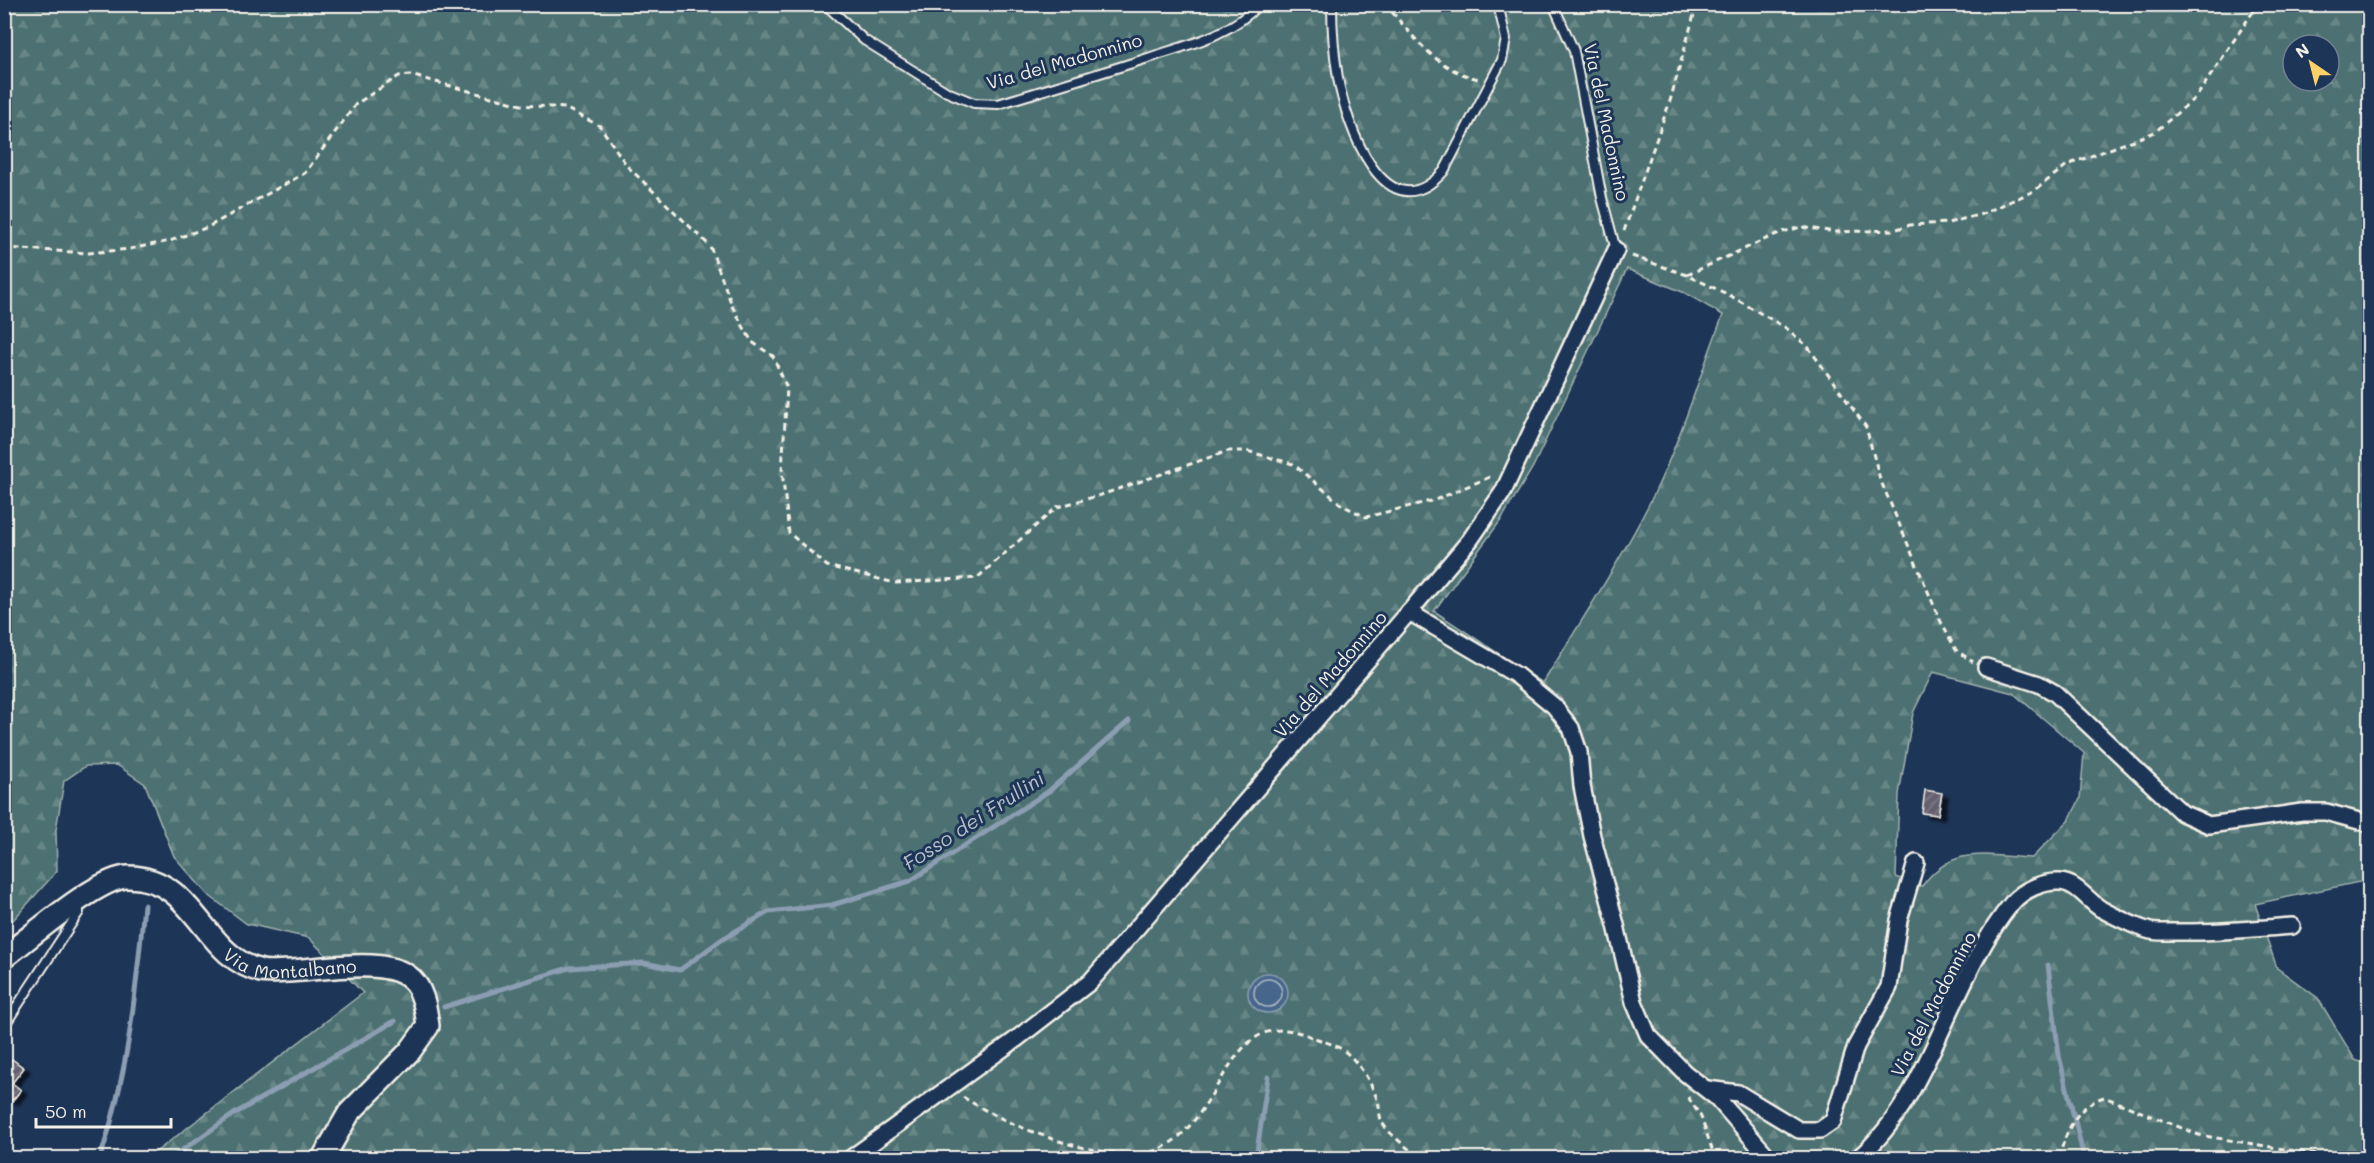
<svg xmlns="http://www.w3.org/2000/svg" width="2374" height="1163" viewBox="0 0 2374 1163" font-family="Mali,sans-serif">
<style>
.forest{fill:url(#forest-firs);stroke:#a0b1ad;stroke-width:1.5;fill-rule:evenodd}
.water{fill:#46668c;stroke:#8c9eb1;stroke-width:1.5}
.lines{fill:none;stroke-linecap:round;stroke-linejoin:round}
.shore{stroke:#aeb9c3;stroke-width:1.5}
.stream{stroke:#8c9eb1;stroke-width:5}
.building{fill:url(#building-hatch);stroke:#f4f1e8;stroke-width:1.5;filter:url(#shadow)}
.lane-casing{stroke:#f4f1e8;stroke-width:12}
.street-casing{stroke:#f4f1e8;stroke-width:20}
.secondary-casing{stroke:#f4f1e8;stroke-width:26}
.path{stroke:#f4f1e8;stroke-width:3;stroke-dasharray:6 4.5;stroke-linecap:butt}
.lane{stroke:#1d3557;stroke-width:8}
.street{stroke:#1d3557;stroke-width:15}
.secondary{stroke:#1d3557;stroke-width:21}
.labels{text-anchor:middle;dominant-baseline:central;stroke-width:6;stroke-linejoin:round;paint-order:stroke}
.street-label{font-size:18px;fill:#f4f1e8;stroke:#1d3557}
.water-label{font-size:20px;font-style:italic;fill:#b7c0c8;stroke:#1d3557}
</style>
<defs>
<pattern id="forest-firs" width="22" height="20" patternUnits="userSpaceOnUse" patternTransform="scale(1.5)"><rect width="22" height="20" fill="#4d7172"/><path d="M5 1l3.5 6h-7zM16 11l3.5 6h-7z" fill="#678686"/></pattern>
<pattern id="building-hatch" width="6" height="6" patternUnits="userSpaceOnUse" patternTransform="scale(1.5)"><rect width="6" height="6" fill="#656170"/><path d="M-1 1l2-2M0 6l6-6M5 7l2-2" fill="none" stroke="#7c7884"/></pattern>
<filter id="shadow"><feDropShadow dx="6" dy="4" stdDeviation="1.5" flood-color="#0009"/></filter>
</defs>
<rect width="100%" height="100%" fill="#1d3557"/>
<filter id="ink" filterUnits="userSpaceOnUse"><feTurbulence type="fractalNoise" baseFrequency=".0167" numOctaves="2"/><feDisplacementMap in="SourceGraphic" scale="12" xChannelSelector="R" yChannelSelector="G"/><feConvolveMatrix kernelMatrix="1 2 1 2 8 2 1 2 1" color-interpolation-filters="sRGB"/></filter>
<g filter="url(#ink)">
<path class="forest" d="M 5,5 L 2369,5 L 2369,880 L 2255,904 L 2277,968 L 2318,998 L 2355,1060 L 2369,1065 L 2369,1158 L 148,1158 L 363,993 L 309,938 L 247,924 L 207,894 L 174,856 L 145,784 L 117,765 L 86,766 L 64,781 L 56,830 L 57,871 L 5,929 ZM 2293,45 L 2329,45 L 2329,81 L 2293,81 ZM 1627,269 L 1685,293 L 1723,315 C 1700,374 1682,436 1654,494 C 1622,559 1581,621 1543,683 L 1434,611 L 1501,520 L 1533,467 ZM 1933,672 L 2013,693 L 2084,753 L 2080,799 L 2069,820 L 2032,858 C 1986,856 1953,844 1922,886 L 1896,877 L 1899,794 L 1913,713 Z"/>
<circle class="water" cx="1268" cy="993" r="20"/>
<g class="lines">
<circle class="shore" cx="1268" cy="993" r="14"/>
<g class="stream">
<polyline points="2048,965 2059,1056 2084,1158"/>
<polyline points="444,1007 569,968 644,963 680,970 721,940 768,912 832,905 910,881 1049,791 1129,721"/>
<path d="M 100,1158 C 128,1077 136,991 144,905"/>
<polyline points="171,1158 234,1114 395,1021"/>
<polyline points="1256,1158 1268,1077"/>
</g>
</g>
<g class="building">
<polygon points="1925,790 1942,793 1938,815 1922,813"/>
<polygon points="12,1059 24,1068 12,1083 21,1090 12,1101 4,1095 4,1068"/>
</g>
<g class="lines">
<defs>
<g id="lane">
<path d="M 825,4 L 864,40 L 947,92 L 974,103 L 998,104 C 1048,89 1098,74 1148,58 C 1187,45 1230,36 1259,4"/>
<path d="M 1332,4 C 1332,28 1334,54 1338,78 C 1346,124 1385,237 1444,171 L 1502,60 L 1506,39 L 1498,4"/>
<polyline points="1553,4 1574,51 1602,198 1616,250"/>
<polyline points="4,1026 79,912 79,904"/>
</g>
<g id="street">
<polyline points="1409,612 1470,540 1503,492 1616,250"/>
<polyline points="1986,667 2039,684 2055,693 2182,813 2209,825 2302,812 2326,812 2370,824"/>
<polyline points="1707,1089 1738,1093 1799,1130 1820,1130 1833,1121 1856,1046 1889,987 1899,920 1916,863"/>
<polyline points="851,1158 1015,1040 1090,982 1409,612 1516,675 1554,706 1571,728 1579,752 1582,786 1592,836 1615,921 1634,1002 1648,1035 1685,1073 1717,1098 1769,1158"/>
<path d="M 1858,1158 C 1931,1097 1950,978 2012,903 C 2023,890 2043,881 2060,882 C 2077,883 2088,901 2101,909 C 2116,917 2131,925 2147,930 C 2155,933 2165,932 2174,932 C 2213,933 2253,929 2292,926"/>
</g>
<g id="secondary">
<path id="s1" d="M 4,957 C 31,937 99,876 129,877 C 196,878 203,957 261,971 C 269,973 280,971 288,971 C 321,970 393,954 415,983 C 424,995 426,1011 428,1026 L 410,1051 L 349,1113 L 323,1158"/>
</g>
</defs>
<use href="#lane" class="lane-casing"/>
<use href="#street" class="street-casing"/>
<use href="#secondary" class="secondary-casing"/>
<g class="path">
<path d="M 1385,4 C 1413,35 1435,70 1479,79"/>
<polyline points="1624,231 1670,101 1697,4"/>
<polyline points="4,248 89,253 130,249 170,241 208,227 305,173 356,104 399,76 410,75 521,105 565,108 600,126 627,166 710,246 733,308 752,342 773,356 787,388 782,471 789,533 827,566 895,583 977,578 1057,507 1101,495 1228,451 1247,451 1293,464 1342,505 1366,517 1435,500 1492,476"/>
<polyline points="1632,256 1687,275 1729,295 1786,328 1808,347 1866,427 1880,479 1941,622 1956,650 1973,662"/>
<polyline points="1687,275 1779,233 1801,227 1836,232 1894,230 1910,225 1948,223 1982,214 2034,191 2067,165 2155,132 2197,96 2258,4"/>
<path d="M 963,1097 C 1009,1127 1099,1163 1154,1151 C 1225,1127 1223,1001 1309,1036 C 1320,1040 1334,1044 1343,1050 C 1359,1062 1372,1083 1378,1102 C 1380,1107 1379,1114 1381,1120 C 1387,1134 1408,1147 1419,1158"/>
<polyline points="1688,1097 1701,1117 1715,1158"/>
<path d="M 2059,1158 C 2066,1131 2076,1106 2104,1097 L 2199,1135 L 2319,1155"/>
</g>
<use href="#lane" class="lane"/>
<use href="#street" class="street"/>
<use href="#secondary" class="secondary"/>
</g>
</g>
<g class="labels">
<g class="street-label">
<text transform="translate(1064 61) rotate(-16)">Via del Madonnino</text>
<text transform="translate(1607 122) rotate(78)">Via del Madonnino</text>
<text transform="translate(1330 674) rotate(-49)">Via del Madonnino</text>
<text stroke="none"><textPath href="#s1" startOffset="345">Via Montalbano</textPath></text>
<text transform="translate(1933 1004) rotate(-62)">Via del Madonnino</text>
</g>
<g class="water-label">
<text transform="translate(973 820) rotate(-33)">Fosso dei Frullini</text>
</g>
</g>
<rect width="2374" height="1163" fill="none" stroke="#1d3557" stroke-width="24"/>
<rect x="12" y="12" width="2350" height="1139" fill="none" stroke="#f4f1e8" stroke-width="2" filter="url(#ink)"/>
<g transform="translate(2311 63) rotate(325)"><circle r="28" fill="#1d3557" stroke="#738091" stroke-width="1.5"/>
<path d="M0-4.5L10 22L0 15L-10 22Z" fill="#ffd166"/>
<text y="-9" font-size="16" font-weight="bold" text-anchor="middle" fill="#f4f1e8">N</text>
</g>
<path d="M36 1118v9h135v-9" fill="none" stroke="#f4f1e8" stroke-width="3"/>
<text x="45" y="1118" font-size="18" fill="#f4f1e8" stroke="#1d3557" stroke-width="4.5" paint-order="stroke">50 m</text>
</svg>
